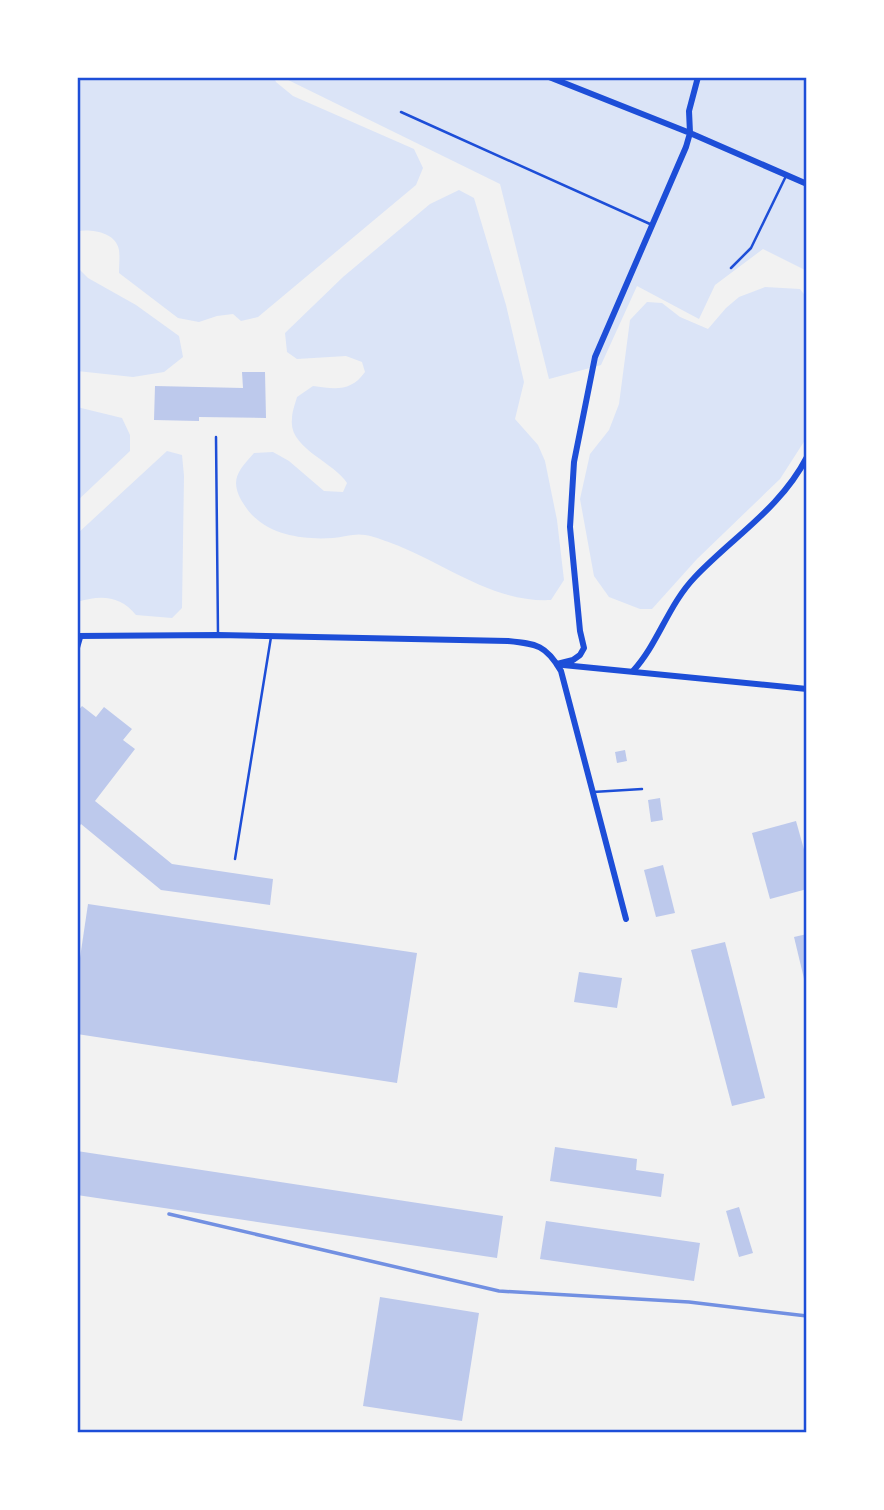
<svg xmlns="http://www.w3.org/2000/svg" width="884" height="1510" viewBox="0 0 884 1510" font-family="'DM Sans',sans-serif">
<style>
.green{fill:#dbe4f7}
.building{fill:#bdc9ec}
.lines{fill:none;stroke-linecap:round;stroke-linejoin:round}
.service{stroke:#1d4ed8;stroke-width:2.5}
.minor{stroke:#1d4ed8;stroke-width:6}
.rail{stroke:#7290e2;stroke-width:3.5}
.neatline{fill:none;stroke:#1d4ed8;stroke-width:2.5}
</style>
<rect width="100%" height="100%" fill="#f2f2f2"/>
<g class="green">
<path d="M 77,77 L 274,77 L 276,82 L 293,96 L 414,149 L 423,168 L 416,185 L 258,317 L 241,321 L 233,314 L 217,316 L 199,322 L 178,318 L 119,273 C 119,266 120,257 119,250 C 116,232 92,229 77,231 Z"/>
<polygon points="282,77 807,77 807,271 763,249 715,285 699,319 637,286 601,365 549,379 500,184"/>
<path d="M 459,190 L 474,198 L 506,305 L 524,382 L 515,419 L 538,445 L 545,461 L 557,520 L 564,580 L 551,600 C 492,603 443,562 391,543 C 383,540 373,536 365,535 C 355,533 343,537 333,538 C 300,540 262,535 243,503 C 229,480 238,471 254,453 L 273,452 L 289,461 L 324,491 L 343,492 L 347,483 C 334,462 288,448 292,419 C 292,412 295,404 297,397 L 313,386 C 335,389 351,392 365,372 L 362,362 L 346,356 L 297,359 L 287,352 L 285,333 L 343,277 L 430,204 Z"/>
<polygon points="77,267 88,278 136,305 179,336 183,357 164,372 133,377 77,371"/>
<polygon points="765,287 800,289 807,298 807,437 780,479 697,559 652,609 640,609 609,597 594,576 580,499 590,454 609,430 619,404 630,320 647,302 662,303 680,317 708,329 726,308 739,297"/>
<polygon points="77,407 122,418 130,435 130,451 77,501"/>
<path d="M 167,451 L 182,455 L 184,476 L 182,608 L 172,618 L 136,615 C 120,595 100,595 77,602 L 77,534 Z"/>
</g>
<g class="building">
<polygon points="242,372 265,372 266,418 199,417 199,421 154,420 155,386 243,388"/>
<polygon points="82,706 96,717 104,707 132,729 123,740 135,749 95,801 172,864 273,879 270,905 161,890 81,824 77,830 77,712"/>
<polygon points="625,750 627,761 617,763 615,752"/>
<polygon points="660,798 663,820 651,822 648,800"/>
<polygon points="796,821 807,860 807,889 770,899 752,833"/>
<polygon points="663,865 675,913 656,917 644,870"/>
<polygon points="88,904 417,953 397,1083 77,1034 77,978"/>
<polygon points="807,934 807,987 806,987 794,937"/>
<polygon points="725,942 765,1098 732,1106 691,950"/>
<polygon points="579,972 622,978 617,1008 574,1002"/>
<polygon points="555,1147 637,1159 636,1170 664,1174 661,1197 550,1181"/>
<polygon points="77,1151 503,1216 497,1258 77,1195"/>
<polygon points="739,1207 753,1253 739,1257 726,1211"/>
<polygon points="546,1221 700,1243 694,1281 540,1259"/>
<polygon points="380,1297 479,1313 462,1421 363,1406"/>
</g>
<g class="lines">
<g class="service">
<polyline points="401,112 650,224"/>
<polyline points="731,268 751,248 786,176"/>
<polyline points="216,437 218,634"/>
<polyline points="77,654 82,637"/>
<polyline points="593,792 642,789"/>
<polyline points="235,859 271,637"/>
</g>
<g class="minor">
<polyline points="549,77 690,133 686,147 595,357 574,462 570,527 580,631 584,648 580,655 573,660 557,664"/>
<polyline points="698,77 689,111 690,133 807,184"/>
<path d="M 77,636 L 218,635 L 508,641 C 537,644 546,645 561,671 L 626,919"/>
<polyline points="563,665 807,689"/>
<path d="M 633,671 C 658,644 668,605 695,577 C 734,536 780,509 807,457"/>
</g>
<polyline class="rail" points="169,1214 499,1291 689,1302 807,1316"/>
</g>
<rect width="884" height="1510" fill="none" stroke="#ffffff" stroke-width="158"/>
<rect x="79" y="79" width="726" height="1352" class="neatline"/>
</svg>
